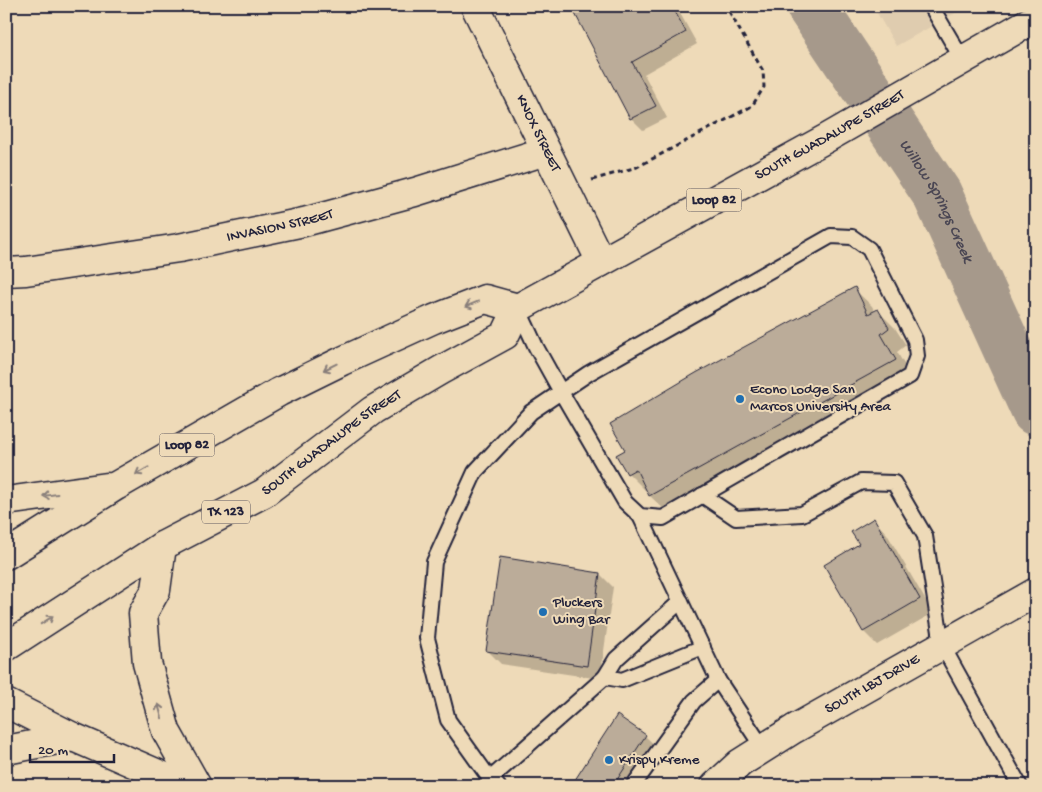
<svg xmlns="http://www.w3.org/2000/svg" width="1042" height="792" viewBox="0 0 1042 792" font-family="'Gochi Hand',sans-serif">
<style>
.built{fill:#dfccaf}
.shadow{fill:#0003}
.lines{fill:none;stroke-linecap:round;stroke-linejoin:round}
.river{stroke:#a6998b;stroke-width:50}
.building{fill:#bbac99;stroke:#22223b}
.service-casing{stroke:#22223b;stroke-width:18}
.minor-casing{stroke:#22223b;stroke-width:31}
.tertiary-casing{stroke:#22223b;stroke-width:31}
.secondary-casing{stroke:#22223b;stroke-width:31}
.primary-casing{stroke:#22223b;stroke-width:31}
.path{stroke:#22223b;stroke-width:3;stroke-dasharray:5 4;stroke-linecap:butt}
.service{stroke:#eedab8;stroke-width:14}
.minor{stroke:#eedab8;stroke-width:28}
.tertiary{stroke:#eedab8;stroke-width:28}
.secondary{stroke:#eedab8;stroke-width:28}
.primary{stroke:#eedab8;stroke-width:28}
.oneway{stroke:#887e7a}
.poi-dot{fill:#1f6fb2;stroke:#eedab8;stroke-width:2}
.labels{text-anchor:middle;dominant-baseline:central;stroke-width:4;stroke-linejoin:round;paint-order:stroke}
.shield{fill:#eedab8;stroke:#5f5960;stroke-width:1}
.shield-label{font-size:14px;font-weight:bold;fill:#22223b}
.street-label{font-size:15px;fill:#22223b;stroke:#eedab8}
.poi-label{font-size:15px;fill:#22223b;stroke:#eedab8;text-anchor:start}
.water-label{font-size:16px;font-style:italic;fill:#4a4653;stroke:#eedab8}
</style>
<rect width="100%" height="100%" fill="#eedab8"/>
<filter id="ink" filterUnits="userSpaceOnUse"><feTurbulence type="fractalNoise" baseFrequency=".02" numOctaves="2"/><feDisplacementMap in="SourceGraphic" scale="10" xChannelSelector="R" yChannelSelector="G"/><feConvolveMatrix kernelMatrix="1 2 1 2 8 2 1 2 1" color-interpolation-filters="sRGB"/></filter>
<g filter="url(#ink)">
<polygon class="built" points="873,6 968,6 896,46"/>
<g class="shadow">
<polygon points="573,6 676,6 697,44 644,74 667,118 643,130 631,118"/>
<polygon points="854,289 872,306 875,312 878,311 895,328 906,345 897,352 912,378 668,513 650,496 647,489 645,490 628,473"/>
<polygon points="874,520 887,534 933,613 877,645 864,632"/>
<polygon points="600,574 613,587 600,679 501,664 488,651"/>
<polygon points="645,736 659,749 635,786 573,786"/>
</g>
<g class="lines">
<path class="river" id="s1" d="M 811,6 L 937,194 L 1036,411"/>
</g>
<g class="building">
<polygon points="571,6 672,6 686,32 632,62 656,106 630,119"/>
<polygon points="855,287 868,314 878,309 889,328 881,334 896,360 649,496 636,469 627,474 616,455 625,450 610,424 696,373"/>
<polygon points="874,518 920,599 863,632 824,565 859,544 851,532"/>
<polygon points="500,557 600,573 587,666 486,651"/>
<polygon points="617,715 646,735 613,786 571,786"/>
</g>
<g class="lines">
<defs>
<g id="service">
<polyline points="931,6 962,59"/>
<polyline points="702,495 736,518 802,514 861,482 894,483 925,536 942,645 1020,786"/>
<polyline points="640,516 718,680"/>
<polyline points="681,601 616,659 605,677 622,680 703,647"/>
<polyline points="487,786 490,779 605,677"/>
<polyline points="498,786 490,779 448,720 427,638 434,562 475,472 531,412 589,373 831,236 852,237 869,249 915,340 917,356 910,376 663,518 640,516 625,502 561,392 536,347 518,308"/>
<polyline points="633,786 694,701 718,680 763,748"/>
</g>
<g id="minor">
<path id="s2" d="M 475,6 L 601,262"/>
<path id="s3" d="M 6,272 L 26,271 L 179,248 L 304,222 L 415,192 L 546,151"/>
</g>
<g id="tertiary">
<path id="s4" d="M 715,786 L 740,763 L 794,729 L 1036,592"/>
</g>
<g id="secondary">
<polyline points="6,703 73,737 186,786"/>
<polyline points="6,750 73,737"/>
</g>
<g id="primary">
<polyline points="6,501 107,487"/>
<polyline points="162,546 156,590 143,613 147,663 166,731 197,786"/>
<polyline points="6,555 116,486 279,392 342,361 434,319 485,299 518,308"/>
<path id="s5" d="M 6,647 L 162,546 L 264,493 L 373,410 L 441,370 L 505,335 L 518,308 L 827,138 L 1036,18"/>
</g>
</defs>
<use href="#service" class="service-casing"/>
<use href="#minor" class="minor-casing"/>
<use href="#tertiary" class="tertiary-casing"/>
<use href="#secondary" class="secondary-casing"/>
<use href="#primary" class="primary-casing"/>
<polyline class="path" points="592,180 637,167 752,106 764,87 763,71 726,6"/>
<use href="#service" class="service"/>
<use href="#minor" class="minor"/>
<use href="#tertiary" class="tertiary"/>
<use href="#secondary" class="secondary"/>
<use href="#primary" class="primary"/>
</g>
<defs><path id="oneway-shaft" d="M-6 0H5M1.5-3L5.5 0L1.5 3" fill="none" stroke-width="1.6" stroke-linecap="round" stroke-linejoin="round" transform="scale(1.25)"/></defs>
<g class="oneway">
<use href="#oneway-shaft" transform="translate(472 304) rotate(158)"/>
<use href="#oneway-shaft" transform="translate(330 367) rotate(154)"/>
<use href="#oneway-shaft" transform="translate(142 471) rotate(150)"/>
<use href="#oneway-shaft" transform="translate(50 495) rotate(172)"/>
<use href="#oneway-shaft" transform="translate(47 620) rotate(-33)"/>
<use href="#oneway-shaft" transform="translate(160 711) rotate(-106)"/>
</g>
</g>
<g class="poi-dot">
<circle cx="740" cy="399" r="5"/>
<circle cx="543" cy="612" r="5"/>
<circle cx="609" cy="760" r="5"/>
</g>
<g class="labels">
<g class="shield">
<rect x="686.5" y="188.5" width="55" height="23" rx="4"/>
<rect x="159.5" y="433.5" width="55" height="23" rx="4"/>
<rect x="202" y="500.5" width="48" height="23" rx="4"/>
</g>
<g class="shield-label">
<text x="714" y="200">Loop 82</text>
<text x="187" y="445">Loop 82</text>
<text x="226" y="512">TX 123</text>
</g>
<g class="street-label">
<text stroke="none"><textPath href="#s2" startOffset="142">KNOX STREET</textPath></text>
<text stroke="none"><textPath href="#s5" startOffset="976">SOUTH GUADALUPE STREET</textPath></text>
<text stroke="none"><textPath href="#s3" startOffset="278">INVASION STREET</textPath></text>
<text stroke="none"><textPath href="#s5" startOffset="385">SOUTH GUADALUPE STREET</textPath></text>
<text stroke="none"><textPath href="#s4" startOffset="188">SOUTH LBJ DRIVE</textPath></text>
</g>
<g class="poi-label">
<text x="750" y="390">Econo Lodge San<tspan x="750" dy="17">Marcos University Area</tspan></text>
<text x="553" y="603">Pluckers<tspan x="553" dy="17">Wing Bar</tspan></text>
<text x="619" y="760">Krispy Kreme</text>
</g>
<g class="water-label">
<text stroke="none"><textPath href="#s1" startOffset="232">Willow Springs Creek</textPath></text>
</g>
</g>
<rect width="1042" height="792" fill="none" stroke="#eedab8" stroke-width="25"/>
<rect x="12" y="12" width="1017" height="767" fill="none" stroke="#22223b" stroke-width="2" filter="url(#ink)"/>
<path d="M30 754v8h84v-8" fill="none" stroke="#22223b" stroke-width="2.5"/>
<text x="38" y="754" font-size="15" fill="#22223b" stroke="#eedab8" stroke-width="4" paint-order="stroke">20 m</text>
</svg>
